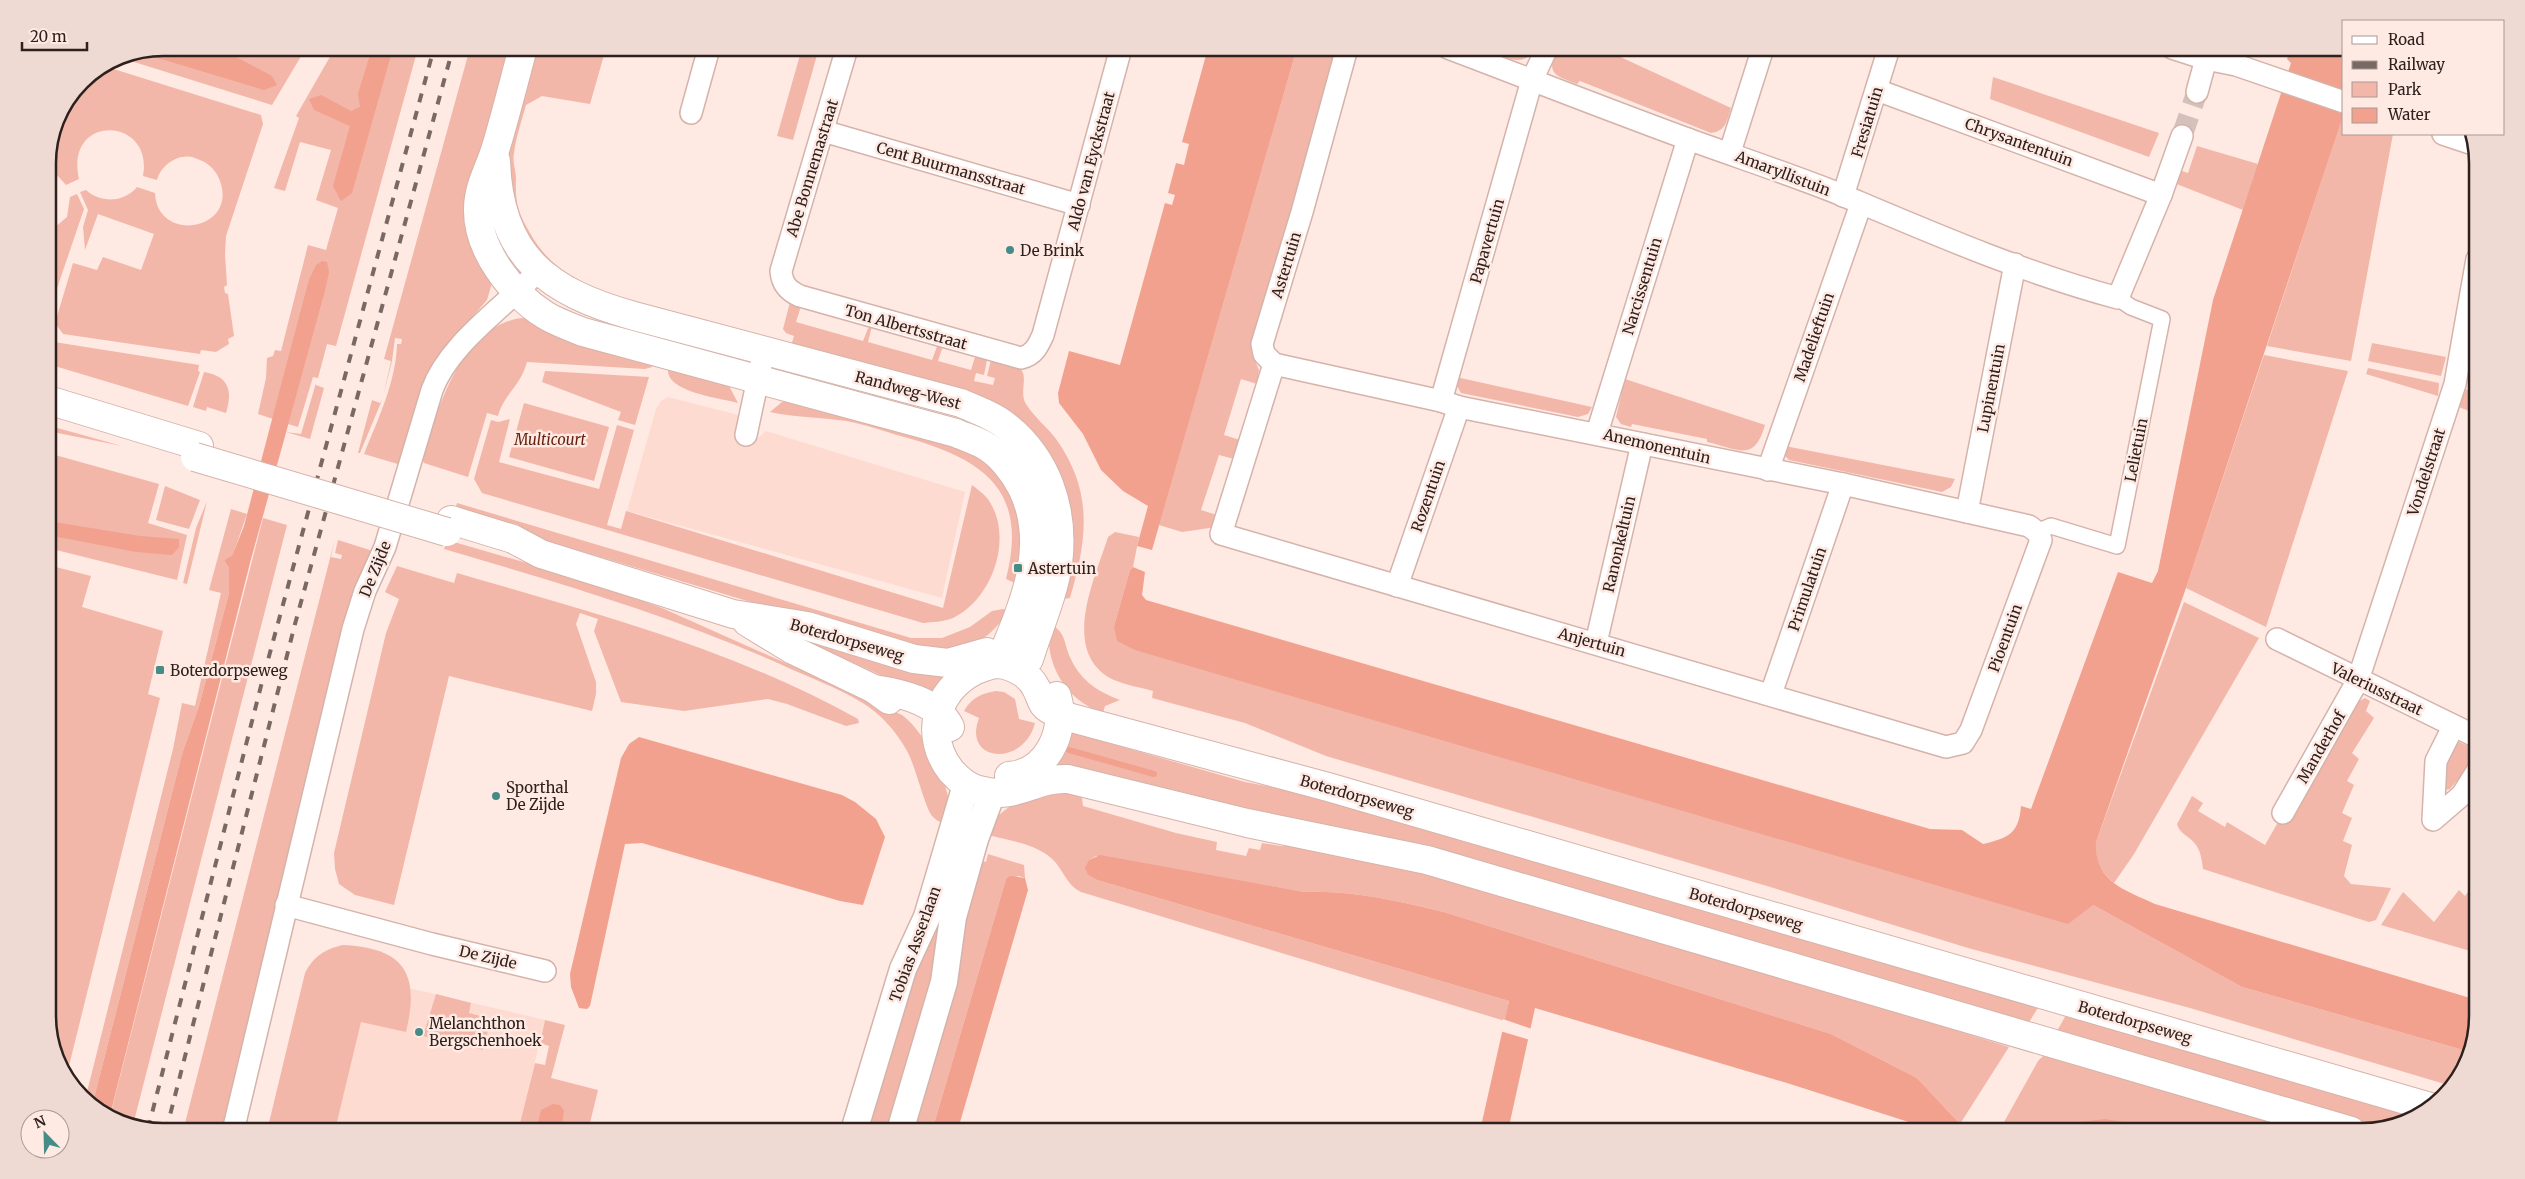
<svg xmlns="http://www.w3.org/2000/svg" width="2525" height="1179" viewBox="0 0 2525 1179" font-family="Merriweather,serif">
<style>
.built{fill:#fedbd1}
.green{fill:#f2b7a8}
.water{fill:#f1a18d}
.pier{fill:#ffe9e3}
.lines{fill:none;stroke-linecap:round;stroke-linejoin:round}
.stream{stroke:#f1a18d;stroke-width:6}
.minor-tunnel{stroke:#d5c1bb;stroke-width:21;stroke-dasharray:21 11;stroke-linecap:butt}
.pedestrian-casing{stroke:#d5b3aa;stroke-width:18}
.minor-casing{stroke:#d5b3aa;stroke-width:24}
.tertiary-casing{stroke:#d5b3aa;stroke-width:29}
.secondary-casing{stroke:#d5b3aa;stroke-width:30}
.pedestrian{stroke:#fff;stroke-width:15}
.minor{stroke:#fff;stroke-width:21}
.tertiary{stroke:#fff;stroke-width:26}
.secondary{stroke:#fff;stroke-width:28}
.rail{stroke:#796965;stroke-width:4;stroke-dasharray:9 9;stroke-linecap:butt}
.secondary-bridge-casing{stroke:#d5b3aa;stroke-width:30;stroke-linecap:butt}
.secondary-bridge{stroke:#fff;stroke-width:28}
.poi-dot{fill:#458c87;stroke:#ffe9e3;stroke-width:2}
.labels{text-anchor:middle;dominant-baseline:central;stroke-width:5;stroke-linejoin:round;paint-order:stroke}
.street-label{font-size:15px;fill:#2d201d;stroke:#ffe9e3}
.poi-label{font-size:15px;fill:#2d201d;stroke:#ffe9e3;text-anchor:start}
.park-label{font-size:15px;font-style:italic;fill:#651f0e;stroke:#ffe9e3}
.rim{fill:none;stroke:#2d201d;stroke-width:2.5}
</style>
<rect width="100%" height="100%" fill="#ffe9e3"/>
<g class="built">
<polygon points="668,397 738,415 736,438 752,443 766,431 965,492 942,598 627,511 656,409 661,401"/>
<polygon points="309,975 409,988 545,1020 518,1131 271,1131"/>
</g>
<g class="green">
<polygon points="163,48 306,48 272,105 118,57"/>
<polygon points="335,48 418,48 336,346 327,344 318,378 313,377 298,427 288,424 323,299 320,264 308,282 273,419 258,414 266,378 267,358 273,356 275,350 281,351 308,245 326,250 338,208 316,200 331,150 300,142 285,191 274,188 299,118 296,116"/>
<path d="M 470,48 L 511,48 L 477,166 L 492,283 L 487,300 L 444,350 L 401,465 L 364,454 C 378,419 396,382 397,344 L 401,344 L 402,339 L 395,338 L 392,361 L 383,397 L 391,361 L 384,359 Z"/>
<path d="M 535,48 L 606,48 L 590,104 L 542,96 L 526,105 C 522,120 516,137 514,153 C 512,162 516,170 516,179 C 515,202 518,213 530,233 C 563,293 634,301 695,317 L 693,322 C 661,312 625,306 594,293 C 544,271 508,227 507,170 C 507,131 524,85 535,48 Z"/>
<polygon points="802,48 819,48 793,140 777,136"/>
<polygon points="1297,48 1339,48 1251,351 1259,370 1257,384 1241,379 1224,435 1240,440 1234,459 1219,455 1201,510 1217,515 1216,527 1182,532 1159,525"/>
<path d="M 1482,48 L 1531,48 L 1534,49 C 1524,71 1498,54 1482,48 Z"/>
<path d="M 1557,48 L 1601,48 L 1731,108 C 1727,121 1726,131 1711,133 L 1580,81 L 1577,84 C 1554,75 1546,74 1557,48 Z"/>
<path d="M 104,66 L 261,115 L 263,124 L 226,236 L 225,254 L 227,285 L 224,287 L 225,293 L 228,294 L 234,336 L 228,339 L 229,344 L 216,352 L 201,350 L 200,354 L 63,334 L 55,323 L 73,263 L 97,270 L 103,257 L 141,270 L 154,234 L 98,214 L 85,250 L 83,227 L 88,210 L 80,192 L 86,190 C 100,203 124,203 137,187 L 155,193 C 157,244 238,231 220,181 C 216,169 207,162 195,158 C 179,152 161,165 157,180 L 143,176 C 154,116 64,113 79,179 L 66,185 L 56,174 L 48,170 C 48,138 59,104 81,81 C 87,75 97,71 104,66 Z"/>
<polygon points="1993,77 2159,133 2149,157 1990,99"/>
<polygon points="2343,115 2344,134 2393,134 2351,361 2267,346"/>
<polygon points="2197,146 2258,164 2243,210 2174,183 2179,170 2188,173"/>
<polygon points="77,194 84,209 48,315 48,233 67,217 70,197"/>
<path d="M 790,302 L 801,306 L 796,322 L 863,341 L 869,326 L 872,326 L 868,342 L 932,360 L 938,344 L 943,346 L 938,361 L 971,370 L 975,357 L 987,360 L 984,375 L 976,373 L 974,381 L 993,385 L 995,378 L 987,376 L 991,360 C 1000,362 1010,363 1017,367 C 1031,373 1018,392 1026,404 C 1034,417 1047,427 1056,439 C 1094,492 1087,540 1070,598 L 1064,599 L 1030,439 L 790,349 L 794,336 L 786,333 L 783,329 Z"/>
<path d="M 521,318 L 532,319 L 654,362 L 652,367 L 645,369 L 527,362 C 520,387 504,394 498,416 L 487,413 L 468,477 L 424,463 L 422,459 C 438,409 460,327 521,318 Z"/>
<polygon points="48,341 199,365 198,371 200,372 188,406 48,364"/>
<polygon points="2372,343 2446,357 2441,376 2368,361"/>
<polygon points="2264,355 2348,371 2266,627 2186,588"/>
<path d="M 690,364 L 728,384 L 738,403 C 720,398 667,392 668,370 L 687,375 Z"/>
<polygon points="2368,368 2439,383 2438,396 2366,374"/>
<polygon points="545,371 649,377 635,425 618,420 621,412 542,382"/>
<path d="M 204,372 C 229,376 233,391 226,413 L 207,407 L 206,411 L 193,407 Z"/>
<polygon points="1456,377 1592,407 1588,414 1578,417 1461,393 1457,386"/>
<path d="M 1625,379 L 1765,425 C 1754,463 1739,449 1707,442 L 1707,439 L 1632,424 L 1631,427 L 1621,424 L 1616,417 Z"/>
<polygon points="316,383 316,385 324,388 310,439 286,432 301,434"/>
<polygon points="2460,388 2477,392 2472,412 2456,406"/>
<path d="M 792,399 L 853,410 L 988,459 L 1021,506 L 1019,585 L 1006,579 C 1029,489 983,459 904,437 C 882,431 860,422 838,420 C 815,417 793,417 770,412 L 782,402 Z"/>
<polygon points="372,400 380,403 382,400 360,453 358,453"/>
<polygon points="524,403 609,427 594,481 509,457"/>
<path d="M 510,419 L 499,462 L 599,489 L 617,425 L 634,430 L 607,525 L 621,529 L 626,511 L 943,608 L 972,485 C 977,489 983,493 987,498 C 1015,535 993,599 953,618 C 944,622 932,622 923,623 L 482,493 L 474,479 L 491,420 L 498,422 Z"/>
<polygon points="48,425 54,427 122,446 48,431"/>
<polygon points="1785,446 1955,479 1951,487 1942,492 1789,460 1784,455"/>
<polygon points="48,453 159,484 148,523 187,535 177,580 48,548"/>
<polygon points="165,486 200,500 189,529 156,520"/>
<polygon points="207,501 187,584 183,583 196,528"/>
<path d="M 457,503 L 911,638 L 942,638 L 970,627 L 992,611 L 1003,609 L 1009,611 C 977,656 956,650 907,649 L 454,513 Z"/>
<polygon points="231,509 247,514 232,557 224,560 229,568 229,593 199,706 182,754 93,1102 86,1096 173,749 182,703 195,706 221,593 209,590"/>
<polygon points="263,518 287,525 133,1125 118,1123 110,1116"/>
<path d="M 1115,532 L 1139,537 L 1133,567 L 1130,570 L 1114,626 L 2093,905 L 2242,987 L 2470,1052 L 2469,1061 L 2448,1085 L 2190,1008 L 1968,948 L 1767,886 L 1326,756 L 1245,723 L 1152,698 L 1153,691 C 1139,687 1120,684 1108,677 C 1061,647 1096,576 1108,537 Z"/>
<polygon points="335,539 331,557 341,559 342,555 335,553 338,540 373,551 223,1131 183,1131"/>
<path d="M 447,540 L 582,579 L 662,608 L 902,715 C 923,730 943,771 948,797 C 950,806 948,815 947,824 C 942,823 937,821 933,817 C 925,809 916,767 907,751 C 896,731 880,713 861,702 C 836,687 808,677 782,665 C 673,616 559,583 444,549 Z"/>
<polygon points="48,565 91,576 82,607 163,631 148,694 160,698 66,1078 48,1024"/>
<path d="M 397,566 L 454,583 L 457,573 C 594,613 733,649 858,719 L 859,723 L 846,726 L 787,704 L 768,699 L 684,711 L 621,702 L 594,631 L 598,619 L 580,613 L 576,624 L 596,682 L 596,694 L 592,711 L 449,676 L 394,905 L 355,895 L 339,884 L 335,869 L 334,853 L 386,633 L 399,599 L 385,592 Z"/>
<path d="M 2184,602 L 2259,638 L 2134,854 L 2114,883 C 2100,871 2095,861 2096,842 Z"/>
<path d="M 1050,623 C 1066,634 1063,639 1069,655 C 1079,679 1096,691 1120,700 L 1105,706 L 1103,713 C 1065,700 1043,662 1050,623 Z"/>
<polygon points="797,637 954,670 931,698"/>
<path d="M 996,691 L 1004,692 L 1015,699 L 1019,719 L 1035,723 C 1024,767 962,763 979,718 L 964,711 C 971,698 982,693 996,691 Z"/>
<path d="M 2365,698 L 2370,701 L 2366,711 L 2374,718 L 2352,753 L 2359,759 L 2347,781 L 2354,785 L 2342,813 L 2352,818 L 2343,841 L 2352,845 L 2344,876 L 2351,884 L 2391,888 L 2376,920 L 2369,922 L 2203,869 C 2202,861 2201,852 2196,845 C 2190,836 2180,835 2177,824 L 2192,796 L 2203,803 L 2198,811 L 2225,827 L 2227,822 L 2265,845 L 2281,817 L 2287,820 L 2359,701 Z"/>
<polygon points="1070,732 1245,782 1390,809 2039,1006 2025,1029 1050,768"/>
<polygon points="2459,742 2468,746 2473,755 2470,765 2450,789 2445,790 2442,787 2447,753 2452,745"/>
<path d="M 1081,790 L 1083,806 L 1176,833 L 1217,842 L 1216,850 L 1246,856 L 1249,848 L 1260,850 L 1262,843 L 1281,846 L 1327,845 L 1424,865 L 2009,1047 L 1960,1124 L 1917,1078 L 1831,1034 L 1444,912 C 1398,901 1352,890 1304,892 L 1096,856 L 1089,860 L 1088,875 L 1097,880 L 1509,1001 L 1505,1021 L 1081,892 C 1066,885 1063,868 1051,858 C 1034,843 1005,840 984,834 C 1010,793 1037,796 1081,790 Z"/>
<polygon points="988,854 1024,865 1025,878 1019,876 1006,879 932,1131 908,1131 976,859 986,862"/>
<polygon points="2475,882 2477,884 2477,953 2381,925 2403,892 2434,922 2459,890 2465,896"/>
<polygon points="939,907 943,936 894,1131 861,1131 900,996"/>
<path d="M 343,945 C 405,948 420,974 406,1032 L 361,1022 L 336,1126 L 324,1123 L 322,1131 L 267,1131 L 305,973 C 314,956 325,949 343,945 Z"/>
<polygon points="436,994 471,1003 469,1013 491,1019 483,1050 423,1036"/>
<polygon points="2070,1008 2426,1112 2368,1130 2053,1038"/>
<polygon points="545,1020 565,1025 551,1078 598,1090 588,1131 518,1131 535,1063 545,1065 549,1046 540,1043"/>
<polygon points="2047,1052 2323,1131 2179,1131 2047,1126 2034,1131 1999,1131 2038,1061"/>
</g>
<g class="water">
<polygon points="163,48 219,48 272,76 277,85 264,90 138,52"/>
<polygon points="372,48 393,48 352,193 341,201 333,186 350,126 314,110 309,99 321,95 351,111 360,107 358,94"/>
<polygon points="1208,48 1297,48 1152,550 1137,546 1148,506 1123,491 1101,470 1083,434 1059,403 1058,393 1069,351 1120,365 1165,203 1172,205 1175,195 1168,193 1176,163 1184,165 1189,144 1182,142"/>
<path d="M 2291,48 L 2344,48 L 2344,113 L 2186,588 L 2096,842 C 2094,882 2125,890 2155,904 L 2477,1000 L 2477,1016 L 2470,1052 L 2242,987 L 2093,905 L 2068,924 L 1135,650 L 1117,641 L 1114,626 L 1130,570 L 1133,567 L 1145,572 L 1142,595 L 1146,600 L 1930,829 L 1962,830 L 1983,844 C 2009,838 2019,833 2021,806 L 2031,809 L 2118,572 L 2152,583 L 2158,571 L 2213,300 L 2291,63 L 2287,59 Z"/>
<polygon points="322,261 327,262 329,272 323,299 251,559 110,1115 93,1102 182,754 199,706 229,593 229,568 224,560 232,556 244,526 308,282 316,265"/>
<polygon points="48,521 140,536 179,539 179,547 172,555 136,552 48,535"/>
<polygon points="639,737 842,795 855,802 876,819 885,837 863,905 840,901 642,843 625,844 590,1006 587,1009 579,1008 571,987 570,974 621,758 629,744"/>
<path d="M 1100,855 L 1304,892 C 1352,890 1398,901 1444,912 L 1831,1034 L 1917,1078 L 1960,1124 L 1977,1131 L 1926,1131 L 1918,1125 L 1787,1083 L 1535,1008 L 1508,1131 L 1480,1131 L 1509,1001 L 1097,880 L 1088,875 L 1085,868 L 1089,860 Z"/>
<polygon points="1010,876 1025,878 1028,890 958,1129 962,1131 932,1131 1006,879"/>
<polygon points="553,1104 560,1105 564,1111 561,1131 536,1131 541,1110"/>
<polygon points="2105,1119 2176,1131 2179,1131 2034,1131 2047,1126"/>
</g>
<polygon class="pier" points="1503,1019 1532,1029 1530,1040 1500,1031"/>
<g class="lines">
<polyline class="stream" points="1069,750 1154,774"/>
<polyline class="minor-tunnel" points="2182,136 2197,92"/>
<defs>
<polyline id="pedestrian" points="2037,532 2051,526 2117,546 2162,319 2131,307 2118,298"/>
<g id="minor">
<path d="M 847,48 L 781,271 C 782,284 788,291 800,296 L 1021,358 C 1034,355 1038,346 1043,335 L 1121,48"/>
<path d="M 1448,48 C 1527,78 1606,109 1685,138 C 1737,157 1790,174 1842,195 C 1932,233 2024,273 2118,298 L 2161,195 L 2182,136"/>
<polyline points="2172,48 2206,59 2236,65 2344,102"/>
<polyline points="1877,90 2161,195"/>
<polyline points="2197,92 2206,59"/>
<polyline points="691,113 709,48"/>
<polyline points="823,131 1079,205"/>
<polyline points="2443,134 2473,144"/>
<polyline points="1730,152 1763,48"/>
<polyline points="1843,196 1889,48"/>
<polyline points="1274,364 1441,401 1459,407 1843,484 2029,526 2037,532 2041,540 1971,730 1963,743 1946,747 1221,534 1274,364 1264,354 1262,344 1302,212 1347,48"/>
<polyline points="1441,401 1532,80 1547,48"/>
<polyline points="1597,433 1688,139"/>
<polyline points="746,435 764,351"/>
<polyline points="1768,470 1861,204"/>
<polyline points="1967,512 2015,264"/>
<polyline points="1397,586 1459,407"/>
<polyline points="2277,639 2477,737"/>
<polyline points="1596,643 1642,444"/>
<polyline points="1771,694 1843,484"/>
<polyline points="2453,727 2436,761 2433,820 2462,795 2477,771"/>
<polyline points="2283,813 2358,680 2455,384 2477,259"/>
<polyline points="286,905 432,944 545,971"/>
<path d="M 233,1131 L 353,629 L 365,591 L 385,547 L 432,390 C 449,343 504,308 538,271"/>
</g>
<g id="tertiary">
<polyline points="854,1131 903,969 927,917 966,785"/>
<polyline points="900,1131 944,982 953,917 975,839 992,793"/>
</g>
<g id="secondary">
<path d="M 523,48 C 514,81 506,114 496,147 C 490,168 478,186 478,209 C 477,250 512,294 545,315 C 556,322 571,327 583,332 L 956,433 C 965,437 975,440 984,445 C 1000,454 1014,472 1022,488 C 1051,548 1022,607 999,664"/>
<path d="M 496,161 C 499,257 548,292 634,316 L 961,403 C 974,409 990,414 1002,423 C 1047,456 1065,509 1058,564 C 1054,593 1038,630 1029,659"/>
<polyline points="48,400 199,446"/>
<polyline points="451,520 513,539 541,554 733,614 807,626 914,659 948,663 987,652"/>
<polyline points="747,622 793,650 874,689 889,700"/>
<path d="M 874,689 C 901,693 937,701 950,727"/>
<path d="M 1009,776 C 1048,773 1067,730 1057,696"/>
<path d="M 2351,1131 L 1427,860 L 1247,823 L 1068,779 C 1033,777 1018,801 979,790 C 967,787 959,780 951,771 C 924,736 935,692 974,671 C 981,668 991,664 999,664 C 1014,666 1030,675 1036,688 C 1039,693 1041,701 1044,705 C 1050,712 1061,714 1068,717 L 1328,787 L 2430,1107"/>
</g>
</defs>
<use href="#pedestrian" class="pedestrian-casing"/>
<use href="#minor" class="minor-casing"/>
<use href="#tertiary" class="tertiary-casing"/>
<use href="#secondary" class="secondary-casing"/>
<use href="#pedestrian" class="pedestrian"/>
<use href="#minor" class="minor"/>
<use href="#tertiary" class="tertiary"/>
<use href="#secondary" class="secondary"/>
<g class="rail">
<polyline points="148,1129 262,682 434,48"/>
<polyline points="166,1131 295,624 453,48"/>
</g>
<defs>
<polyline id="secondary-bridge" points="195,457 447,532"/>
</defs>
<use href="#secondary-bridge" class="secondary-bridge-casing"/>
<use href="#secondary-bridge" class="secondary-bridge"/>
</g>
<g class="poi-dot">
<circle cx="1010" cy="250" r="5"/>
<rect x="1013" y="563" width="10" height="10" rx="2.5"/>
<rect x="155" y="665" width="10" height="10" rx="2.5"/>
<circle cx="496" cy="796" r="5"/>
<circle cx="419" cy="1032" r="5"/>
</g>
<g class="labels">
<g class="street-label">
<text transform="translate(1867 122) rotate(-73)">Fresiatuin</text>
<text transform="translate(2019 142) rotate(20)">Chrysantentuin</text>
<text transform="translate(1091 161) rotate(-75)">Aldo van Eyckstraat</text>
<text transform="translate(812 168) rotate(-73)">Abe Bonnemastraat</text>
<text transform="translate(951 168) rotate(16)">Cent Buurmansstraat</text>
<text transform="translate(1783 173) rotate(21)">Amaryllistuin</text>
<text transform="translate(1487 241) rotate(-74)">Papavertuin</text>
<text transform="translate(1286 265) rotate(-73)">Astertuin</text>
<text transform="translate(1642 286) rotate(-73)">Narcissentuin</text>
<text transform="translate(906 327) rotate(16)">Ton Albertsstraat</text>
<text transform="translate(1814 337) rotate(-71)">Madelieftuin</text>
<text transform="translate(1991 388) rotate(-79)">Lupinentuin</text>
<text transform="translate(908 390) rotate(15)">Randweg-West</text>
<text transform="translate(1657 446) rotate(13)">Anemonentuin</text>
<text transform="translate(2136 450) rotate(-79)">Lelietuin</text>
<text transform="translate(2426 472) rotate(-72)">Vondelstraat</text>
<text transform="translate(1428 496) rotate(-71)">Rozentuin</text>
<text transform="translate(1619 544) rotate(-77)">Ranonkeltuin</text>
<text transform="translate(375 569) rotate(-68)">De Zijde</text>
<text transform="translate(1807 589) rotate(-71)">Primulatuin</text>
<text transform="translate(2005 638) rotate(-70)">Pioentuin</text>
<text transform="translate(847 640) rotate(16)">Boterdorpseweg</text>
<text transform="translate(1592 642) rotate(16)">Anjertuin</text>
<text transform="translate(2377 689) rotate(26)">Valeriusstraat</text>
<text transform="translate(2321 747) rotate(-60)">Manderhof</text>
<text transform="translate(1357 796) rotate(16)">Boterdorpseweg</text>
<text transform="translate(1746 909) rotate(16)">Boterdorpseweg</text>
<text transform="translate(915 944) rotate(-70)">Tobias Asserlaan</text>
<text transform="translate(488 957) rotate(13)">De Zijde</text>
<text transform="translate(2135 1022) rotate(16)">Boterdorpseweg</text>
</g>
<g class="poi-label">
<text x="1020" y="250">De Brink</text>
<text x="1028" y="568">Astertuin</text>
<text x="170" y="670">Boterdorpseweg</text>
<text x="506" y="787">Sporthal<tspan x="506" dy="17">De Zijde</tspan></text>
<text x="429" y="1023">Melanchthon<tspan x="429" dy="17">Bergschenhoek</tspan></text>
</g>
<g class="park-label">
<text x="550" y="439">Multicourt</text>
</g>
</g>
<path d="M0 0H2525V1179H0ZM163 56H2362A107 107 0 0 1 2469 163V1016A107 107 0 0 1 2362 1123H163A107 107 0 0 1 56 1016V163A107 107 0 0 1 163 56Z" fill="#eed9d3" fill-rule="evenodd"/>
<path class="rim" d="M163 56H2362A107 107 0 0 1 2469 163V1016A107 107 0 0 1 2362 1123H163A107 107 0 0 1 56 1016V163A107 107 0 0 1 163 56Z"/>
<rect x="2342" y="20" width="162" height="115" fill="#ffe9e3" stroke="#ab9994"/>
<rect x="2352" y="36" width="25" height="8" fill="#ffffff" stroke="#ab9994"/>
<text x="2388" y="45" font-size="15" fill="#2d201d">Road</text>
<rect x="2352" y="61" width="25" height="8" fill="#796965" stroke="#ab9994"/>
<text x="2388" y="70" font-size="15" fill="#2d201d">Railway</text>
<rect x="2352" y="82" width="25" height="15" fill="#f2b7a8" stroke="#ab9994"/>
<text x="2388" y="95" font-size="15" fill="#2d201d">Park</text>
<rect x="2352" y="108" width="25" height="15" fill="#f1a18d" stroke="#ab9994"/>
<text x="2388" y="120" font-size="15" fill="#2d201d">Water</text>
<g transform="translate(45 1134) rotate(337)"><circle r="24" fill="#ffe9e3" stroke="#ab9994"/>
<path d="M0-4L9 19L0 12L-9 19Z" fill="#458c87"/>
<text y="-8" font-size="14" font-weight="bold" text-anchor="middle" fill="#2d201d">N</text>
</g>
<path d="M22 42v8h65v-8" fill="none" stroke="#2d201d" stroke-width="2.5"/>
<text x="30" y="42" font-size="15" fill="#2d201d" stroke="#ffe9e3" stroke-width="4" paint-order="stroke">20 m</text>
</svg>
